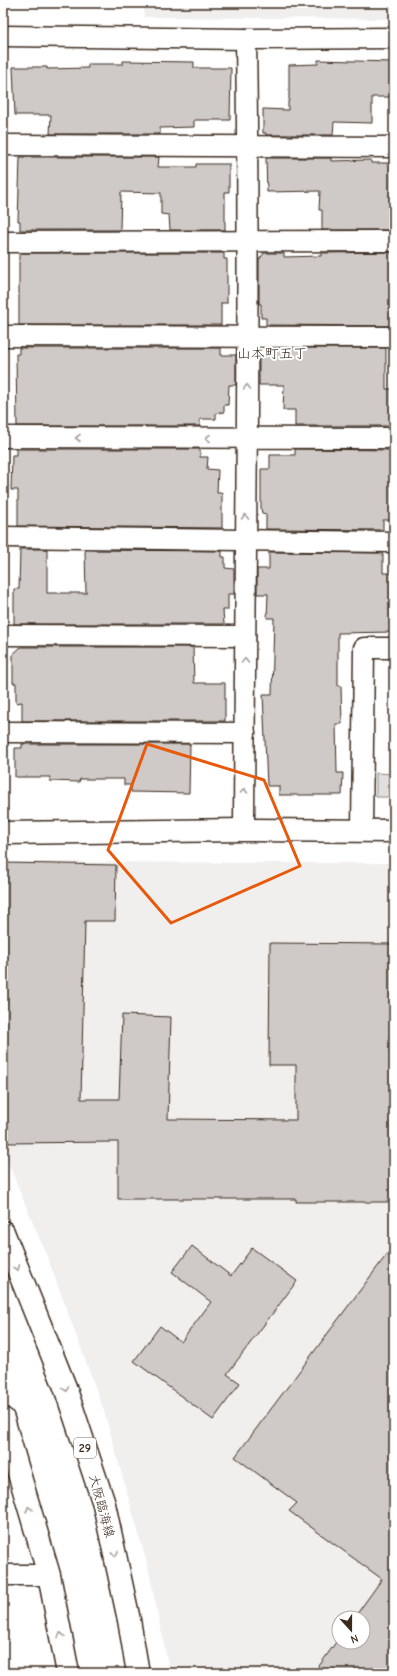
<svg xmlns="http://www.w3.org/2000/svg" width="397" height="1676" viewBox="0 0 397 1676" font-family="'Comic Neue','Klee One',sans-serif">
<style>
.built{fill:#f1efee;fill-rule:evenodd}
.green{fill:#e2e0de;stroke:#8e857e}
.building{fill:#cfcac7;stroke:#3b2a1e}
.lines{fill:none;stroke-linecap:round;stroke-linejoin:round}
.street-casing{stroke:#3b2a1e;stroke-width:23}
.secondary-casing{stroke:#3b2a1e;stroke-width:25}
.primary-casing{stroke:#3b2a1e;stroke-width:25}
.street{stroke:#fff;stroke-width:20}
.secondary{stroke:#fff;stroke-width:22}
.primary{stroke:#fff;stroke-width:22}
.oneway{stroke:#a79f9a}
.marked{fill:none;stroke:#e8590c;stroke-width:3;stroke-linejoin:round}
.labels{text-anchor:middle;dominant-baseline:central;stroke-width:4;stroke-linejoin:round;paint-order:stroke}
.shield{fill:#fff;stroke:#766a62;stroke-width:1}
.shield-label{font-size:12px;font-weight:bold;fill:#3b2a1e}
.street-label{font-size:13px;fill:#3b2a1e;stroke:#fff}
.neighbourhood-label{font-size:14px;fill:#3b2a1e;stroke:#fff}
</style>
<rect width="100%" height="100%" fill="#fff"/>
<filter id="ink" filterUnits="userSpaceOnUse"><feTurbulence type="fractalNoise" baseFrequency=".025" numOctaves="2"/><feDisplacementMap in="SourceGraphic" scale="8" xChannelSelector="R" yChannelSelector="G"/><feConvolveMatrix kernelMatrix="1 2 1 2 8 2 1 2 1" color-interpolation-filters="sRGB"/></filter>
<g filter="url(#ink)">
<g class="built">
<polygon points="144,3 394,3 394,19 144,17"/>
<path d="M 3,862 L 394,863 L 394,1673 L 170,1673 L 148,1567 L 104,1411 L 48,1259 L 3,1151 ZM 339,1618 L 363,1618 L 363,1642 L 339,1642 Z"/>
<polygon points="3,1666 25,1666 26,1673 3,1673"/>
</g>
<polygon class="green" points="376,773 394,774 394,797 376,797"/>
<g class="building">
<polygon points="318,60 392,62 392,74 394,74 394,97 372,97 372,123 334,122 333,135 266,135 266,133 263,133 263,109 288,110 288,101 289,101 289,65 318,64"/>
<polygon points="123,61 194,62 194,68 231,68 230,120 194,120 194,127 160,128 160,134 50,134 51,115 15,115 13,67 47,67 47,69 88,68 88,64 123,64"/>
<polygon points="20,157 159,157 158,167 196,167 196,164 229,164 229,192 225,192 225,230 170,230 169,215 161,214 161,193 121,192 120,230 20,230 20,221 18,221"/>
<polygon points="266,158 331,158 331,161 371,160 371,163 394,163 394,230 322,230 322,210 319,210 320,191 267,192"/>
<polygon points="394,252 394,326 266,325 266,318 261,318 261,304 259,304 259,260 264,253 284,253 284,257 321,256 321,253"/>
<polygon points="19,253 224,253 224,259 227,259 227,303 221,303 221,325 19,325"/>
<polygon points="19,348 221,348 221,355 236,355 236,385 229,385 228,405 224,405 224,412 216,413 216,419 200,419 200,426 17,426 16,354 19,354"/>
<polygon points="266,348 386,348 386,389 394,389 394,426 295,426 295,410 283,410 284,385 259,385 259,356 266,356"/>
<polygon points="16,449 200,449 200,457 208,457 207,469 218,470 217,493 222,493 222,528 18,526 18,490 11,490 12,455 16,455"/>
<polygon points="295,449 394,450 394,520 383,520 383,530 266,529 266,514 262,513 261,508 261,469 270,469 270,455 295,455"/>
<polygon points="20,549 47,549 47,593 86,593 85,550 222,551 222,557 225,557 225,568 234,569 234,594 228,594 228,610 223,610 224,624 14,624 14,589 19,589"/>
<polygon points="269,552 383,553 383,573 394,573 394,632 338,633 338,686 341,686 342,724 336,724 337,773 343,773 342,795 279,795 279,786 267,786 263,694 272,694 274,618 267,618 268,594 257,594 257,569 269,569"/>
<polygon points="21,647 193,647 194,683 225,683 225,721 22,721 22,702 16,703 16,683 13,683 13,654"/>
<polygon points="22,744 190,744 189,793 131,792 131,785 124,785 124,779 80,779 79,782 50,781 50,777 15,777 15,748 22,748"/>
<polygon points="3,863 116,865 115,921 85,921 81,1099 119,1099 122,1015 171,1017 168,1119 296,1120 296,1065 269,1065 270,943 394,944 394,1202 296,1202 296,1199 118,1199 118,1142 3,1143"/>
<polygon points="394,1245 394,1673 314,1673 339,1638 339,1642 363,1642 363,1618 354,1618 382,1579 289,1511 297,1503 235,1457"/>
<polygon points="192,1246 231,1276 252,1248 297,1281 227,1374 240,1383 213,1420 134,1361 160,1326 181,1342 211,1302 172,1272"/>
</g>
<g class="lines">
<defs>
<g id="street">
<polyline points="3,36 246,39 394,38"/>
<polyline points="3,145 394,147"/>
<polyline points="3,242 394,241"/>
<polyline points="3,336 394,337"/>
<polyline points="3,437 394,438"/>
<polyline points="3,537 394,542"/>
<polyline points="3,635 245,636"/>
<polyline points="3,732 245,733"/>
<path d="M 244,830 C 245,566 250,303 246,39"/>
<polyline points="362,831 364,648 394,648"/>
<polyline points="3,1575 49,1575"/>
</g>
<polyline id="secondary" points="3,833 244,830 394,831"/>
<g id="primary">
<polyline points="3,1232 65,1387 104,1504 129,1620 138,1673"/>
<polyline points="3,1419 49,1575 68,1673"/>
</g>
</defs>
<use href="#street" class="street-casing"/>
<use href="#secondary" class="secondary-casing"/>
<use href="#primary" class="primary-casing"/>
<use href="#street" class="street"/>
<use href="#secondary" class="secondary"/>
<use href="#primary" class="primary"/>
</g>
<defs><path id="oneway-chevron" d="M-2-3.5L2.5 0L-2 3.5" fill="none" stroke-width="1.6" stroke-linecap="round" stroke-linejoin="round"/></defs>
<g class="oneway">
<use href="#oneway-chevron" transform="translate(247 387) rotate(-89)"/>
<use href="#oneway-chevron" transform="translate(78 438) rotate(-180)"/>
<use href="#oneway-chevron" transform="translate(208 438) rotate(-180)"/>
<use href="#oneway-chevron" transform="translate(245 517) rotate(-89)"/>
<use href="#oneway-chevron" transform="translate(245 661) rotate(-89)"/>
<use href="#oneway-chevron" transform="translate(244 791) rotate(-90)"/>
<use href="#oneway-chevron" transform="translate(17 1268) rotate(68)"/>
<use href="#oneway-chevron" transform="translate(66 1389) rotate(70)"/>
<use href="#oneway-chevron" transform="translate(29 1509) rotate(-106)"/>
<use href="#oneway-chevron" transform="translate(115 1554) rotate(78)"/>
<use href="#oneway-chevron" transform="translate(61 1635) rotate(-101)"/>
</g>
</g>
<path class="marked" d="M 147,744 L 264,780 L 300,866 L 171,923 L 108,850 Z"/>
<g class="labels">
<rect class="shield" x="74" y="1438" width="22" height="20" rx="3"/>
<g class="shield-label">
<text x="85" y="1448">29</text>
</g>
<g class="street-label">
<text transform="translate(102 1506) rotate(75)">大阪臨海線</text>
</g>
<g class="neighbourhood-label">
<text x="272" y="353">山本町五丁</text>
</g>
</g>
<rect width="397" height="1676" fill="none" stroke="#fff" stroke-width="16"/>
<rect x="8" y="8" width="381" height="1660" fill="none" stroke="#3b2a1e" stroke-width="1.5" filter="url(#ink)"/>
<g transform="translate(351 1630) rotate(159)"><circle r="19" fill="#ffffff" stroke="#b1aaa5"/>
<path d="M0-3L7 15L0 10L-7 15Z" fill="#3b2a1e"/>
<text y="-6" font-size="11" font-weight="bold" text-anchor="middle" fill="#3b2a1e">N</text>
</g>
</svg>
